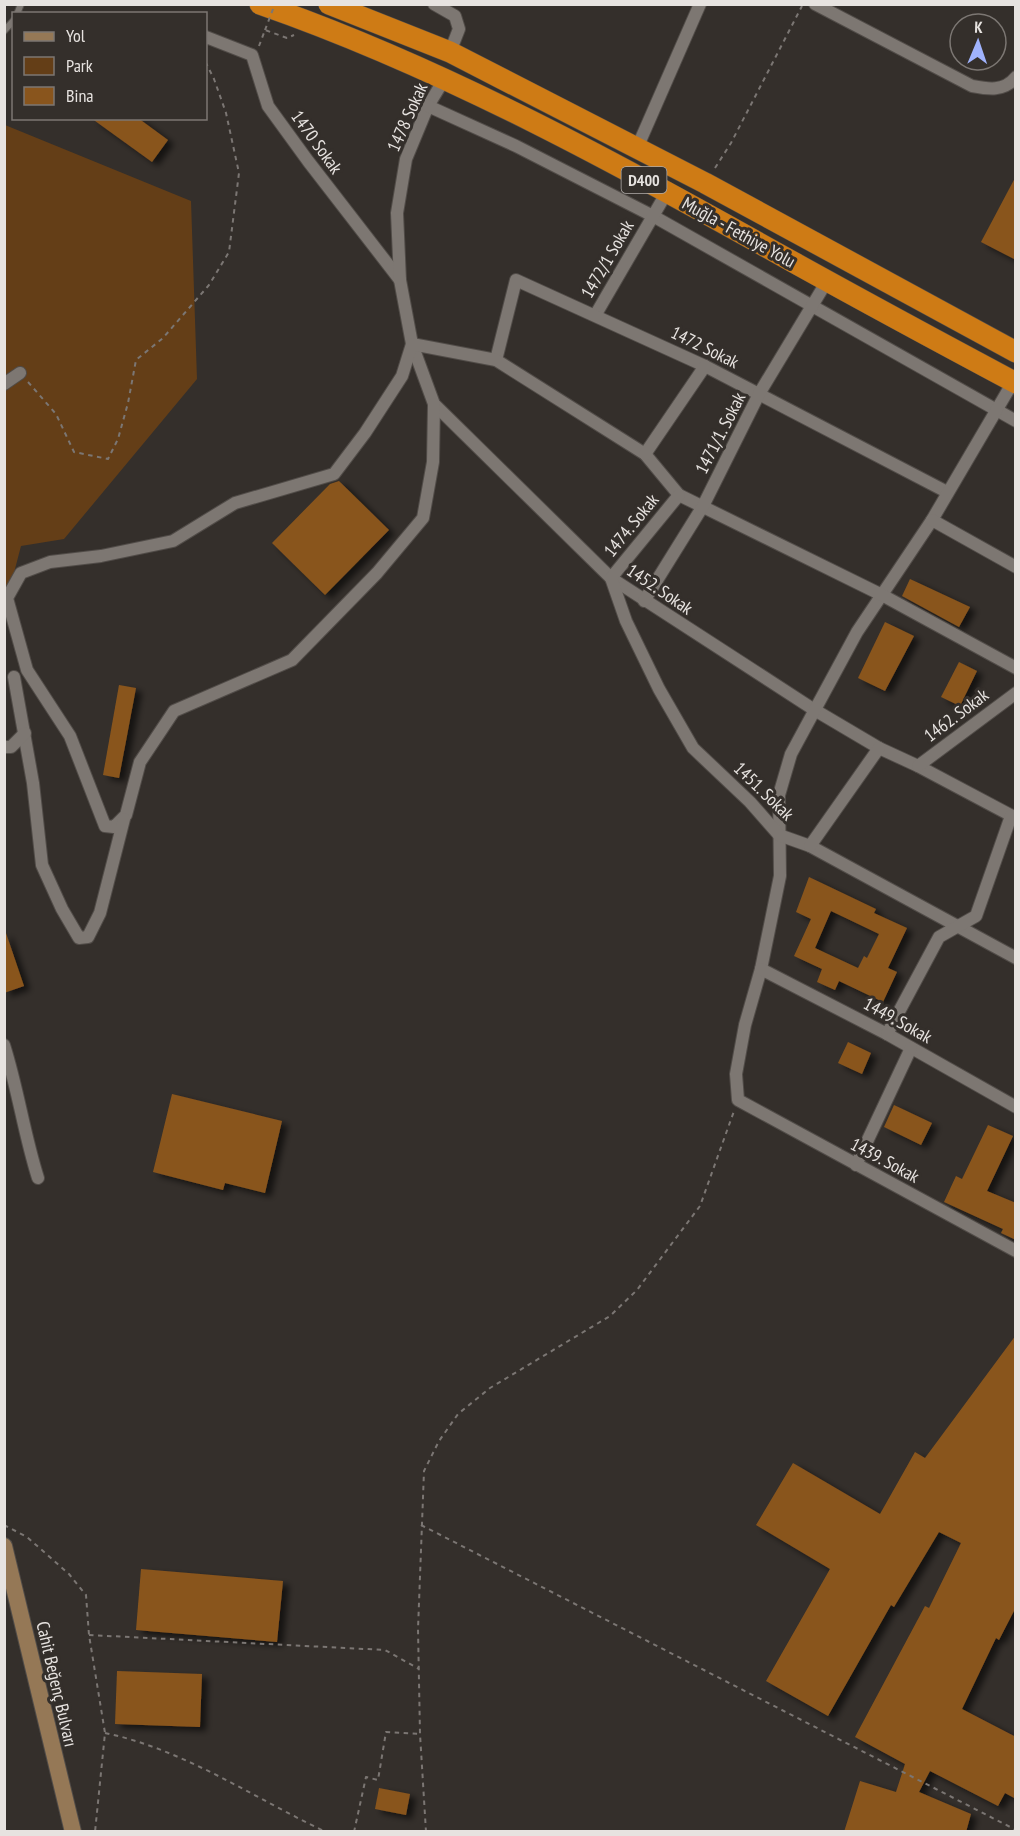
<svg xmlns="http://www.w3.org/2000/svg" width="1020" height="1836" viewBox="0 0 1020 1836" font-family="'PT Sans Narrow',sans-serif">
<style>
.green{fill:#643e17}
.building{fill:#89551d;fill-rule:evenodd;filter:url(#shadow)}
.lines{fill:none;stroke-linecap:round;stroke-linejoin:round}
.lane-casing{stroke:#514c48;stroke-width:8}
.street-casing{stroke:#514c48;stroke-width:14}
.secondary-casing{stroke:#514c48;stroke-width:18}
.highway-casing{stroke:#514c48;stroke-width:22}
.path{stroke:#7b7673;stroke-width:2;stroke-dasharray:4.5 4.5;stroke-linecap:butt}
.lane{stroke:#7d7772;stroke-width:6}
.street{stroke:#7d7772;stroke-width:12}
.secondary{stroke:#957856;stroke-width:16}
.highway{stroke:#ce7b15;stroke-width:21}
.path-bridge{stroke:#7b7673;stroke-width:2;stroke-dasharray:4.5 4.5;stroke-linecap:butt}
.labels{text-anchor:middle;dominant-baseline:central;stroke-width:6;stroke-linejoin:round;paint-order:stroke}
.shield{fill:#342f2b;stroke:#b1adaa;stroke-width:1.5}
.shield-label{font-size:16px;font-weight:bold;fill:#e7e3e0}
.street-label{font-size:18px;fill:#e7e3e0;stroke:#342f2b}
</style>
<defs>
<filter id="shadow"><feDropShadow dx="6" dy="4" stdDeviation="3" flood-color="#0009"/></filter>
</defs>
<rect width="100%" height="100%" fill="#342f2b"/>
<polygon class="green" points="5,125 191,201 197,379 64,539 21,546 5,607"/>
<g class="building">
<polygon points="91,118 138,118 168,140 152,162"/>
<polygon points="1016,176 1016,260 981,242"/>
<polygon points="339,481 389,530 325,595 272,543 330,484"/>
<polygon points="910,579 970,607 959,627 902,596"/>
<polygon points="885,622 914,636 885,691 858,678"/>
<polygon points="959,662 977,671 960,706 941,697"/>
<polygon points="119,685 136,688 119,778 103,775"/>
<path d="M 809,877 L 876,909 L 874,913 L 907,928 L 888,968 L 897,972 L 883,1002 L 839,981 L 835,990 L 817,982 L 822,969 L 794,956 L 811,919 L 796,912 ZM 831,911 L 879,934 L 867,958 L 864,956 L 858,968 L 815,948 Z"/>
<polygon points="6,933 24,986 4,993 4,934"/>
<polygon points="848,1042 871,1053 862,1074 838,1063"/>
<polygon points="172,1094 282,1121 265,1193 225,1183 223,1190 153,1172"/>
<polygon points="894,1105 932,1123 921,1145 884,1127"/>
<polygon points="988,1125 1013,1136 987,1191 1016,1203 1016,1240 1001,1233 1003,1229 944,1202 956,1176 962,1179"/>
<polygon points="1016,1335 1016,1607 999,1640 996,1638 962,1709 1016,1737 1016,1799 1005,1793 998,1806 930,1771 919,1792 971,1814 966,1832 844,1832 860,1781 896,1792 905,1764 855,1737 925,1606 929,1608 961,1543 939,1532 894,1607 891,1605 828,1716 766,1681 830,1569 756,1525 793,1463 880,1514 915,1452 925,1458"/>
<polygon points="141,1569 283,1581 277,1642 136,1630"/>
<polygon points="117,1671 202,1674 200,1727 115,1724"/>
<polygon points="379,1788 410,1794 406,1815 375,1809"/>
</g>
<g class="lines">
<defs>
<g id="lane">
<polyline points="17,14 21,4"/>
<polyline points="4,31 14,20"/>
</g>
<g id="street">
<polyline points="434,4 455,16 459,29 450,52"/>
<path d="M 815,4 L 972,86 C 988,89 1004,92 1016,77"/>
<polyline points="206,37 252,55 268,106 308,161 400,280"/>
<polyline points="445,78 428,106 406,159 397,213 400,280 412,344 434,404 611,578 813,709 879,748 918,766 1016,818"/>
<polyline points="428,106 516,146 653,216 1016,421"/>
<polyline points="637,148 700,4"/>
<polyline points="596,314 667,192"/>
<polyline points="496,360 516,280 705,366 947,492"/>
<polyline points="1013,382 932,520 857,632 791,754 779,795 780,876 761,969 745,1025 736,1074 738,1100 1016,1251"/>
<polyline points="4,384 20,373"/>
<polyline points="434,404 433,462 423,518 377,573 292,660 174,711 140,762 126,815 114,827 105,826 70,736 27,670 7,598 21,573 50,562 101,556 173,541 235,503 334,474 365,433 402,376 412,344 496,360 645,454 679,495 882,595 1016,668"/>
<polyline points="645,454 705,366"/>
<polyline points="679,495 611,578 626,621 659,689 693,748 750,802 779,835 810,846 1016,958"/>
<polyline points="932,520 1016,567"/>
<polyline points="644,601 703,506 759,394 827,281"/>
<polyline points="14,677 33,783 42,865 62,909 79,938 88,937 100,913 124,819"/>
<polyline points="4,747 11,747 25,733"/>
<polyline points="918,766 1016,693"/>
<polyline points="810,846 879,748"/>
<polyline points="761,969 887,1034 1016,1107"/>
<polyline points="887,1034 939,937 976,916 1011,816"/>
<path d="M 4,1045 C 18,1089 24,1134 38,1178"/>
<polyline points="856,1165 911,1048"/>
</g>
<polyline id="secondary" points="4,1546 73,1832"/>
<g id="highway">
<path d="M 260,4 C 447,69 621,166 793,262 C 867,303 941,343 1016,383"/>
<polyline points="329,4 450,52 705,183 1016,352"/>
</g>
</defs>
<use href="#lane" class="lane-casing"/>
<use href="#street" class="street-casing"/>
<use href="#secondary" class="secondary-casing"/>
<use href="#highway" class="highway-casing"/>
<g class="path">
<polyline points="259,46 265,30 287,38 294,35"/>
<polyline points="715,168 731,143 802,6"/>
<polyline points="28,382 56,414 74,452 108,459 118,439 128,403 136,360 163,338 209,285 229,252 239,173 226,113 214,79 206,63"/>
<polyline points="4,1525 27,1537 69,1574 86,1595 89,1635 105,1733 95,1832"/>
<polyline points="421,1525 1016,1830"/>
<polyline points="89,1635 385,1650 419,1669"/>
<path d="M 105,1733 C 183,1749 254,1798 326,1832"/>
<polyline points="354,1832 366,1777 378,1780 386,1732 420,1734"/>
<polyline points="426,1832 420,1734 418,1629 424,1471 439,1441 458,1414 490,1388 610,1316 637,1290 700,1206 734,1111"/>
</g>
<use href="#lane" class="lane"/>
<use href="#street" class="street"/>
<use href="#secondary" class="secondary"/>
<use href="#highway" class="highway"/>
<polyline class="path-bridge" points="265,30 275,4"/>
</g>
<g class="labels">
<rect class="shield" x="621.5" y="167" width="45" height="26" rx="4.5"/>
<g class="shield-label">
<text x="644" y="180">D400</text>
</g>
<g class="street-label">
<text transform="translate(407 117) rotate(-66)">1478 Sokak</text>
<text transform="translate(317 142) rotate(54)">1470 Sokak</text>
<text transform="translate(739 232) rotate(29)">Muğla - Fethiye Yolu</text>
<text transform="translate(607 259) rotate(-60)">1472/1 Sokak</text>
<text transform="translate(705 347) rotate(26)">1472 Sokak</text>
<text transform="translate(720 433) rotate(-63)">1471/1. Sokak</text>
<text transform="translate(631 525) rotate(-51)">1474. Sokak</text>
<text transform="translate(660 589) rotate(34)">1452. Sokak</text>
<text transform="translate(956 715) rotate(-37)">1462. Sokak</text>
<text transform="translate(764 791) rotate(44)">1451. Sokak</text>
<text transform="translate(898 1020) rotate(29)">1449. Sokak</text>
<text transform="translate(885 1160) rotate(28)">1439. Sokak</text>
<text transform="translate(57 1684) rotate(77)">Cahit Beğenç Bulvarı</text>
</g>
</g>
<rect width="1020" height="1836" fill="none" stroke="#e7e3e0" stroke-width="12"/>
<rect x="12" y="12" width="195" height="108" fill="#342f2b" stroke="#7c7773" stroke-width="1.5"/>
<rect x="24" y="32" width="30" height="9" fill="#957856" stroke="#7c7773" stroke-width="1.5"/>
<text x="66" y="42" font-size="18" fill="#e7e3e0">Yol</text>
<rect x="24" y="57" width="30" height="18" fill="#643e17" stroke="#7c7773" stroke-width="1.5"/>
<text x="66" y="72" font-size="18" fill="#e7e3e0">Park</text>
<rect x="24" y="87" width="30" height="18" fill="#89551d" stroke="#7c7773" stroke-width="1.5"/>
<text x="66" y="102" font-size="18" fill="#e7e3e0">Bina</text>
<g transform="translate(978 42) rotate(2)"><circle r="28" fill="#342f2b" stroke="#7c7773" stroke-width="1.5"/>
<path d="M0-4.5L10 22L0 15L-10 22Z" fill="#a0b3fd"/>
<text y="-9" font-size="16" font-weight="bold" text-anchor="middle" fill="#e7e3e0">K</text>
</g>
</svg>
